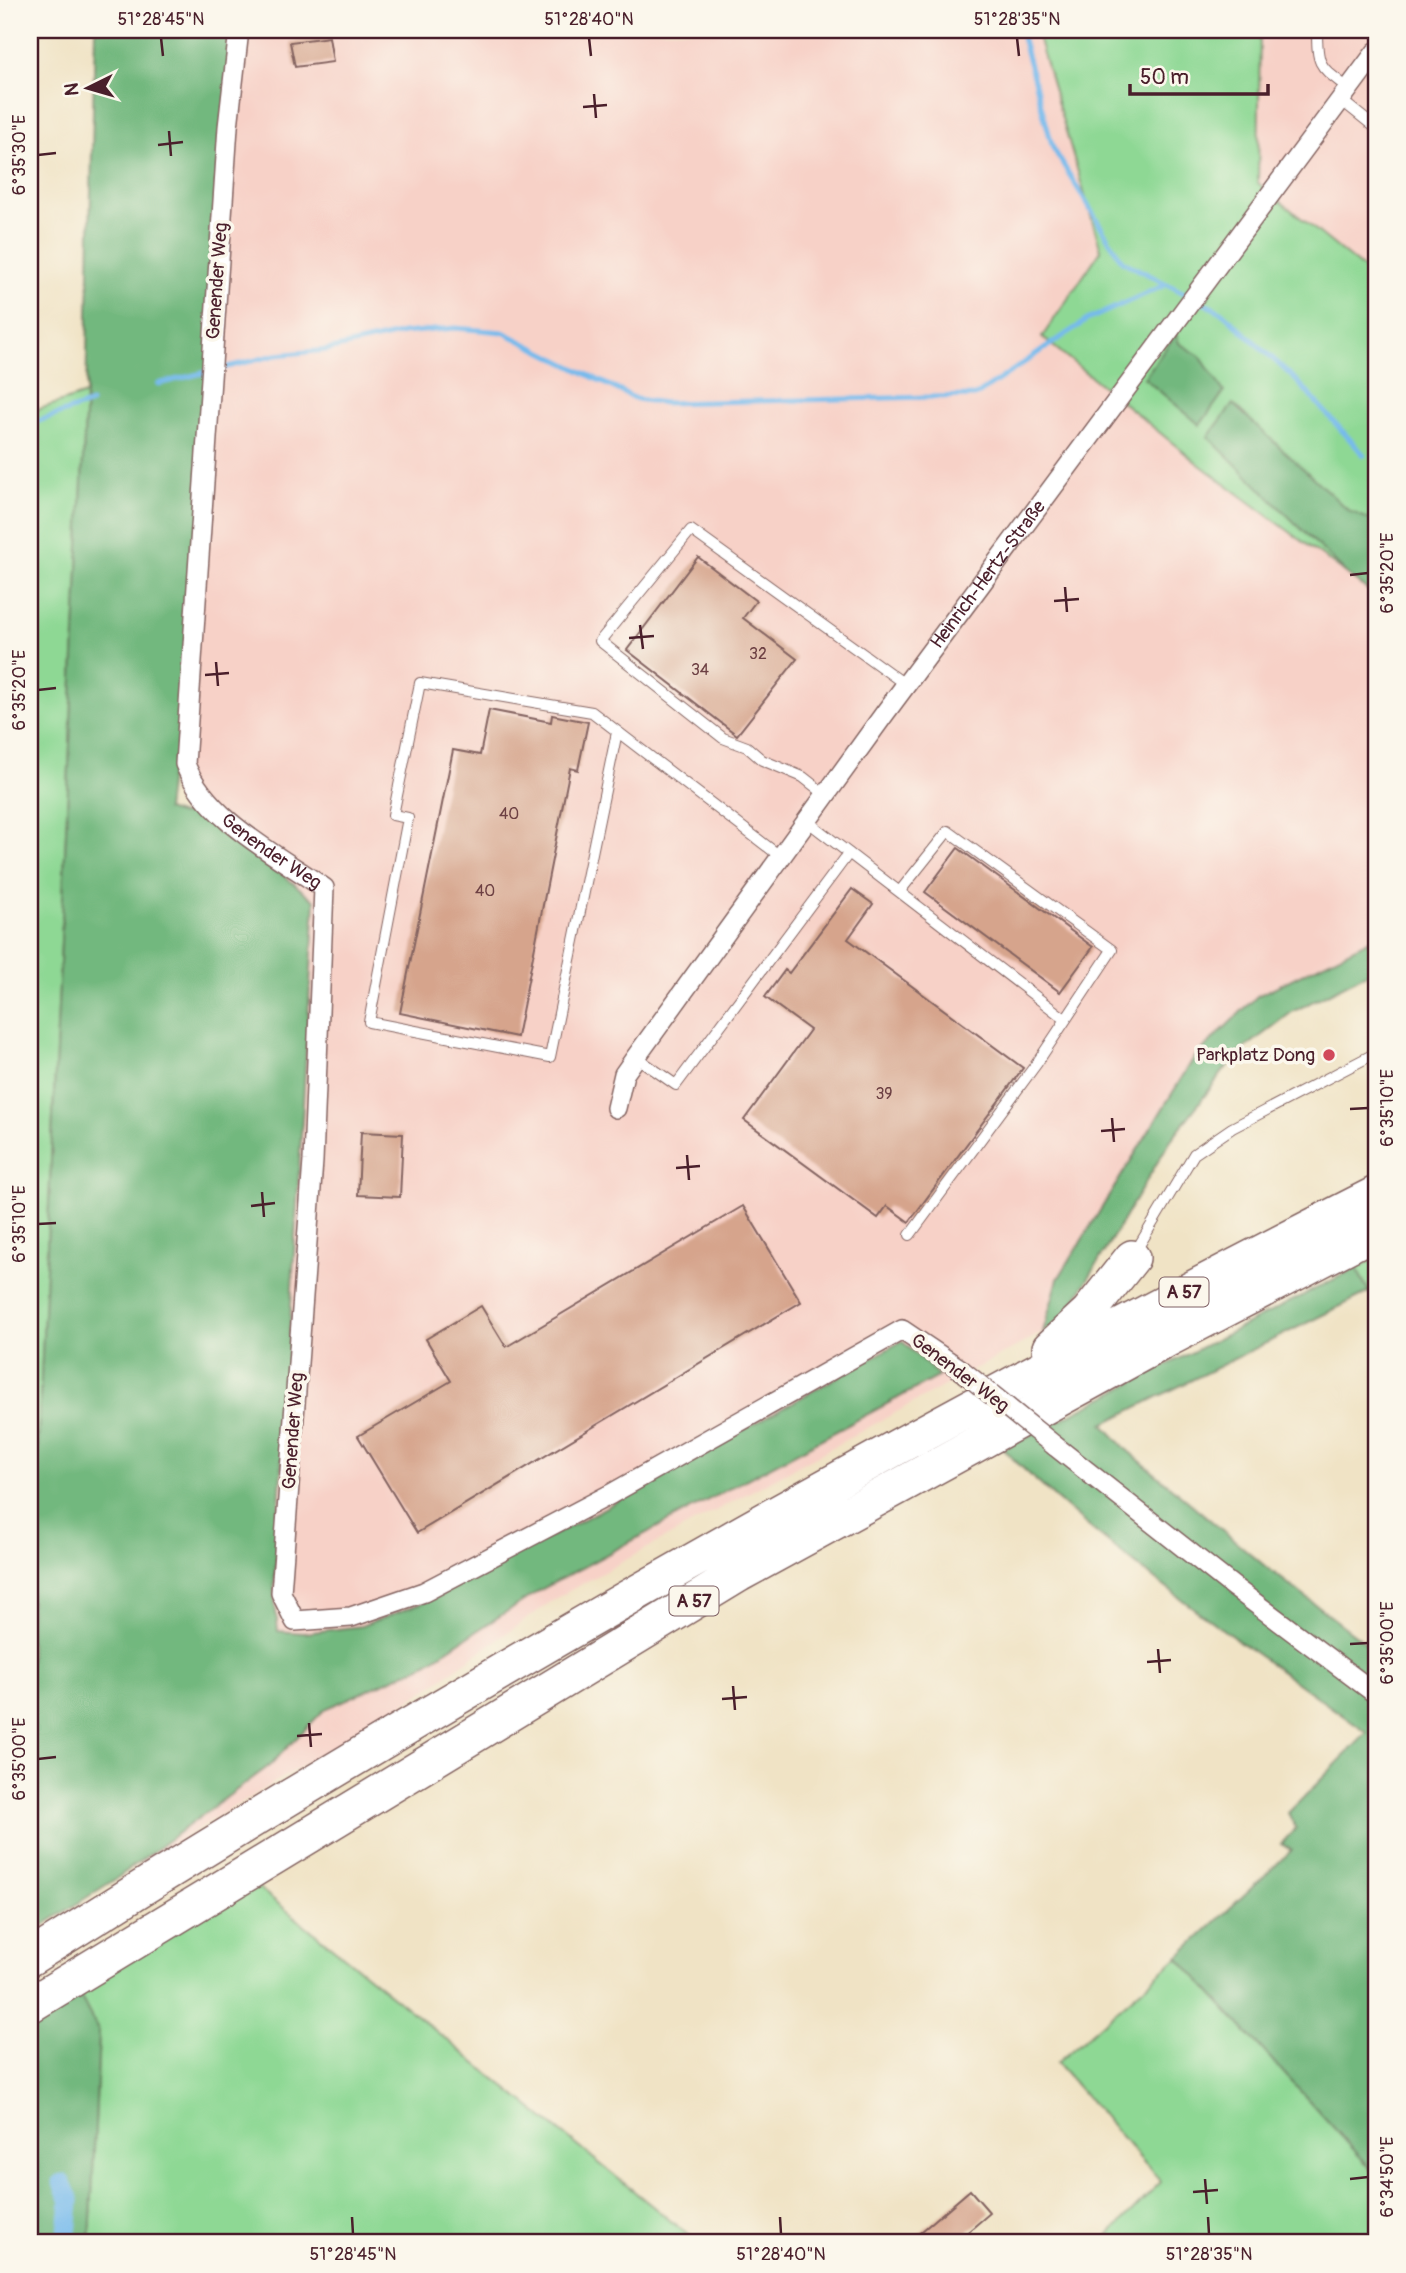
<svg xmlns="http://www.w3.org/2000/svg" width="1406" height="2273" viewBox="0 0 1406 2273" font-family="Pangolin,sans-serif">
  <rect width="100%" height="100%" fill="#fbf7ec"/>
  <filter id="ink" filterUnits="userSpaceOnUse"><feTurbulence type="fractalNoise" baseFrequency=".0143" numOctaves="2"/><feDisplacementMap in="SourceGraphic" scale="14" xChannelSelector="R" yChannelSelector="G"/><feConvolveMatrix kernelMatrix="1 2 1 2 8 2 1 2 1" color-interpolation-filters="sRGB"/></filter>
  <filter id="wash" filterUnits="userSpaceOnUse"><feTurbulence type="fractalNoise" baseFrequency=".00686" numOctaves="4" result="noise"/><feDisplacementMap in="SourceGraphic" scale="28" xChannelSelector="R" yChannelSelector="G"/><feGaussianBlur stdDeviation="1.57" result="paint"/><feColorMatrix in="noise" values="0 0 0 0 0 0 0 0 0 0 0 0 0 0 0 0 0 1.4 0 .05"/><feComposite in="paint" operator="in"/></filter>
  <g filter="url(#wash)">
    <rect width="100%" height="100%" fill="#f0e3c5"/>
    <path fill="#f7d1c7" d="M239 30H1036L1101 250 1350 577 1376 596V937L1257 996 1058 1279 1043 1332 558 1597 414 1698 120 1876 145 1564 185 764Z
      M1260 30H1376V279L1258 183Z"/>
    <path fill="#8ed894" stroke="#6c7c60" stroke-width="2" d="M1036 30H1260L1258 183 1376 279V596L1196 462 1042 337 1101 250Z
      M86 394 30 1620V412Z
      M1376 1258V1297L1369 1292 1356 1268Z
      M254 1884 698 2243H90L99 2033 77 1990Z
      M1178 1957 1376 2174V2243H1101L1161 2182 1057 2063Z"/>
    <path fill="#72b87e" stroke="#5e6c54" stroke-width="2" d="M95 30H239L185 764 170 776 166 810 182 815 200 807 315 901 274 1592 278 1631 304 1633 361 1626 432 1599 597 1512 902 1341 939 1376 542 1589 425 1664 325 1709 269 1766 120 1876 30 1934V1620L86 394Z
      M1176 334 1179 343 1200 356 1224 392 1200 425 1144 378Z
      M1233 404 1349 511 1376 522V596L1350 577 1208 437Z
      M1376 937V969L1292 1012 1236 1055 1170 1141 1063 1321 1043 1332 1058 1279 1194 1058 1257 996Z
      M1356 1268 1369 1292 1103 1424 1127 1450 1265 1566 1376 1651V2174L1178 1957 1292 1850 1281 1844 1296 1828 1288 1813 1367 1733C1243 1643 1112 1557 1003 1449Z
      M77 1990 99 2032 90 2243H30V2022Z"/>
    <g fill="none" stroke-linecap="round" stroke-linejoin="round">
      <path stroke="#76baec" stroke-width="5" d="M1020 30 1053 148 1122 261 1223 313 1297 381 1364 455
        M158 384 276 355 327 350 403 333 455 328 503 332 636 399 664 403 975 396 1087 320 1165 285
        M30 424 91 403"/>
      <path stroke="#76baec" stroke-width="19" d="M62 2183 70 2201 66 2243"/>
    </g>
    <g id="blocks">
      <path fill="#d6a48c" d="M329 37 333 62 295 67 290 42Z
        M698 557 756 601 743 618 797 659 737 735 627 650Z
        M489 710 551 722 552 715 588 722 578 770 570 768 517 1037 400 1013 453 750 480 755Z
        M958 848 1093 947 1060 992 925 892Z
        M852 889 873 904 848 939 1023 1068 909 1222 887 1206 878 1218 744 1120 810 1030 765 997 785 970 789 973Z
        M361 1132 403 1134 400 1197 358 1195Z
        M743 1206 801 1302 417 1533 358 1436 451 1381 426 1339 481 1306 506 1347Z
        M970 2190 990 2213 955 2243H908Z"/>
    </g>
  </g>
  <g filter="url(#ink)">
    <use href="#blocks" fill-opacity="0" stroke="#846461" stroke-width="2"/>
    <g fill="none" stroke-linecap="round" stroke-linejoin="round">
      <defs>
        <path id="service" d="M1317 30C1317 68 1320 66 1349 89
          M1341 100 1376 128
          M617 732 550 1057 369 1022 408 818 393 815 420 683 592 712 781 857
          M826 795 803 777 762 760 747 747 723 738 600 641 691 530 906 685
          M807 821 1065 1019
          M900 891 948 831 1112 950 1037 1063 910 1235
          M636 1057 676 1085 849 853
          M1134 1254 1194 1154 1232 1128 1376 1053"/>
        <g id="minor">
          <path id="s1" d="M239 30 228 127 185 764C207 820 276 854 324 888L313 1161 281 1593 295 1621 351 1617 424 1592 611 1494 902 1330 960 1369"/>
          <path id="s2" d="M616 1108 624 1074 636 1057 885 713 1376 52"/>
          <path d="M1055 1446 1235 1588 1376 1694"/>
        </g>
        <path id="motorway" d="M1050 1348 1089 1312 1132 1258
          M30 1958C466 1682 916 1428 1376 1194
          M30 2005 739 1574 1168 1339 1376 1231"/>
      </defs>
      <use href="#service" stroke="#846461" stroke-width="12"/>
      <use href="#minor" stroke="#846461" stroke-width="22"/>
      <use href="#motorway" stroke="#846461" stroke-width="38"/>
      <use href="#service" stroke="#fff" stroke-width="10"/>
      <use href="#minor" stroke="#fff" stroke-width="19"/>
      <use href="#motorway" stroke="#fff" stroke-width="35"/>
      <defs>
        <path id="minor-bridge" d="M960 1369 1055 1446"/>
      </defs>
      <use href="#minor-bridge" stroke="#846461" stroke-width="22" stroke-linecap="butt"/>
      <use href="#minor-bridge" stroke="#fff" stroke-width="19"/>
    </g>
  </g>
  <path fill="none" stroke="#4a1f2b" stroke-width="2.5" d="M161 38 163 56M589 38 591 56M1017 38 1019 56M594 94 596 118M583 107 607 105M169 131 171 156M158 145 183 142M38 155 56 153M1350 575 1368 573M1065 587 1067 612M1054 601 1079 599M640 625 643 649M629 638 654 636M216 662 218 686M205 675 229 673M38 690 56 688M1350 1109 1368 1108M1112 1118 1114 1142M1101 1131 1125 1129M687 1155 689 1180M676 1168 700 1166M262 1192 264 1217M251 1206 275 1203M38 1224 56 1223M1350 1644 1368 1643M1158 1649 1160 1673M1147 1662 1171 1660M733 1686 735 1710M722 1699 747 1697M309 1723 311 1747M297 1736 322 1734M38 1759 56 1757M1205 2179 1207 2204M1350 2179 1368 2177M1193 2192 1218 2190M352 2217 353 2234M780 2217 781 2234M1208 2217 1209 2234"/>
  <circle fill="#d1495b" stroke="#fbf7ec" stroke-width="2.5" cx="1329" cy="1055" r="7"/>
  <g text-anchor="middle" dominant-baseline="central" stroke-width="7" stroke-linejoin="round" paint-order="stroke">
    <g font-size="16" fill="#6d4043">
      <text x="758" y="654">32</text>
      <text x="700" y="670">34</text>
      <text x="509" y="814">40</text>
      <text x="485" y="891">40</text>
      <text x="884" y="1094">39</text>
    </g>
    <g fill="#fbf7ec" stroke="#7f6065" stroke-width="2">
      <rect x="1159.5" y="1277.5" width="49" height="29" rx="5"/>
      <rect x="669.5" y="1586.5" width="49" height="29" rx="5"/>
    </g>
    <g font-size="18" font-weight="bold" fill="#4a1f2b">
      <text x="1184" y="1292">A 57</text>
      <text x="694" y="1601">A 57</text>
    </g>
    <g font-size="19" fill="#4a1f2b" stroke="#fbf7ec">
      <text transform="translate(217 281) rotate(-86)">Genender Weg</text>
      <text stroke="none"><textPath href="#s2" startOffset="653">Heinrich-Hertz-Straße</textPath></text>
      <text stroke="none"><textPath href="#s1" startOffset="861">Genender Weg</textPath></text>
      <text transform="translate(960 1373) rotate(37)">Genender Weg</text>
      <text transform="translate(293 1431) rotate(-86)">Genender Weg</text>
    </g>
    <g font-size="19" fill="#4a1f2b" stroke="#fbf7ec" text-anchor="end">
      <text x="1315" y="1055">Parkplatz Dong</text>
    </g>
  </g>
  <rect width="1406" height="2273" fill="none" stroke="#fbf7ec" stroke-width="77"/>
  <g transform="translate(88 88) rotate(265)" stroke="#fbf7ec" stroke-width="5" paint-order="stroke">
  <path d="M0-5L12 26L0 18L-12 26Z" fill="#4a1f2b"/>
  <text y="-10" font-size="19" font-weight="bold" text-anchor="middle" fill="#4a1f2b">N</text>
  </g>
  <path d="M1130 84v10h138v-10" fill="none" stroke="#4a1f2b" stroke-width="3.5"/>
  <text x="1140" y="84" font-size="21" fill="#4a1f2b" stroke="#fbf7ec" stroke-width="5" paint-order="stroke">50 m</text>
  <rect x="38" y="38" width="1330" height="2196" fill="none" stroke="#4a1f2b" stroke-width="2.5"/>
  <g font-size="18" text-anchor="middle" fill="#4a1f2b">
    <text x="161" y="25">51°28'45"N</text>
    <text x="589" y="25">51°28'40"N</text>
    <text x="1017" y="25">51°28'35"N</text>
    <text transform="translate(19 155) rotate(-90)" y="6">6°35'30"E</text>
    <text transform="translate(1387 573) rotate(-90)" y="6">6°35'20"E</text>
    <text transform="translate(19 690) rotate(-90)" y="6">6°35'20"E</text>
    <text transform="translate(1387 1108) rotate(-90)" y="6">6°35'10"E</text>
    <text transform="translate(19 1224) rotate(-90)" y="6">6°35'10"E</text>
    <text transform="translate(1387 1643) rotate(-90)" y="6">6°35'00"E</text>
    <text transform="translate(19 1759) rotate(-90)" y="6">6°35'00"E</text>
    <text transform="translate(1387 2177) rotate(-90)" y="6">6°34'50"E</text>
    <text x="353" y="2260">51°28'45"N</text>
    <text x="781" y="2260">51°28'40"N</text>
    <text x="1209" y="2260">51°28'35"N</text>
  </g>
</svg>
